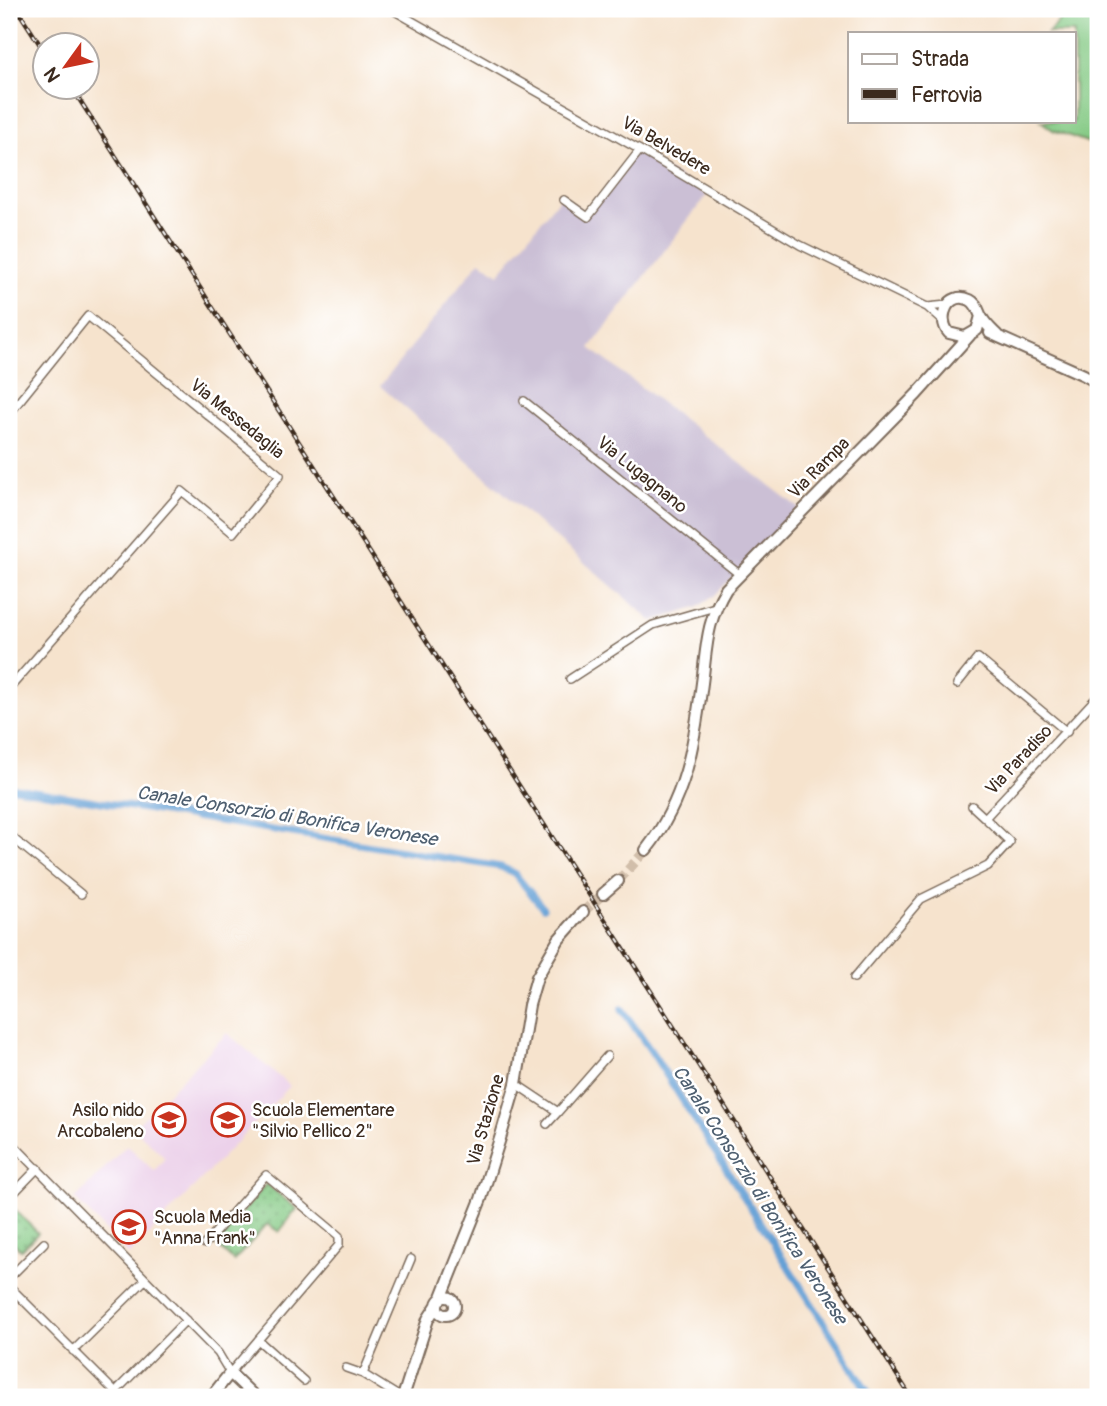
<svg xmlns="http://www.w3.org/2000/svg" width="1107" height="1406" viewBox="0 0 1107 1406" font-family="Pangolin,sans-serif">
  <defs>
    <pattern id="park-dots" width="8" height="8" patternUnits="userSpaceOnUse" patternTransform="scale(1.75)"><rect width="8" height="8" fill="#83c983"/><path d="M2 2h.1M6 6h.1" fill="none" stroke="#6ca36b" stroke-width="1.8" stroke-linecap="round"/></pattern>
  </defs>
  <rect width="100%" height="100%" fill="#fff"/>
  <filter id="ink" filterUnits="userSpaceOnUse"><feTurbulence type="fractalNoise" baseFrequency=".0143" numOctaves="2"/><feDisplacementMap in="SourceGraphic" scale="14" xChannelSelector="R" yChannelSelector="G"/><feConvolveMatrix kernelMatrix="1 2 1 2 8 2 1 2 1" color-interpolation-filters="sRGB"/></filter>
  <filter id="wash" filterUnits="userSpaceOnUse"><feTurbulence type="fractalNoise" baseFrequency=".00686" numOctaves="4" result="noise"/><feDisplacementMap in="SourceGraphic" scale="28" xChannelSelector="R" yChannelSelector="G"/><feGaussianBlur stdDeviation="1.57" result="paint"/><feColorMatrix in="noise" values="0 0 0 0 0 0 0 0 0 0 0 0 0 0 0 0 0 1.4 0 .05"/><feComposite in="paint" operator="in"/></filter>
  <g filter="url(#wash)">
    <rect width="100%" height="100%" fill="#f6e3cd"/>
    <path fill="#ecd1ea" d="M227 1033 290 1086 129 1255 75 1199 127 1145 154 1171 165 1158 134 1128Z"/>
    <path fill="#cbbfd5" d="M636 150 707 195 590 348 799 508 713 597 696 608 652 621 380 386 480 261 499 274 562 195 586 213Z"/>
    <path fill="url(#park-dots)" stroke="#5f7a50" stroke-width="2" d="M266 1184 297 1209 279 1232 267 1224 234 1261 216 1245Z
      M14 1209 38 1233 21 1250 9 1238V1214Z"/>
    <path fill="#83c983" stroke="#5f7a50" stroke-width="2" d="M1069 9H1098V146L1053 130 1041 121H1074V33H1048Z"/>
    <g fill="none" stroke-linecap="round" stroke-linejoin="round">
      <path stroke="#65a0d5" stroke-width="7" d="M9 787 501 867 514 873 543 908
        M622 1009 655 1057 871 1397"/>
    </g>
  </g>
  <g filter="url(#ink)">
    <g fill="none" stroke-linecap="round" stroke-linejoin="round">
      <path stroke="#d1beaa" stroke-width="10" stroke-dasharray="10 5" stroke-linecap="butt" d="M618 881 646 850
        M583 912 603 894"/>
      <defs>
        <path id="street" d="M391 9 640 150 800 245 927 307 943 321
          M564 200 588 217 640 150
          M927 307 947 305
          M524 401 739 574
          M9 414 88 316 280 475 233 533 182 491 9 689
          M570 679 653 625 715 607
          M957 684 978 658 1067 732
          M972 806 985 818
          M9 835 81 894
          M854 978 921 899 988 866 1010 842 985 818 1098 696
          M516 1084 558 1112 607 1056
          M547 1124 558 1112
          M9 1140 218 1353 230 1373 339 1245V1236L266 1175 205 1244
          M9 1198 38 1168
          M9 1278 44 1243
          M9 1286 120 1397
          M258 1340 304 1381
          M73 1351 145 1280
          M346 1368 363 1374
          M115 1392 186 1320
          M400 1397 363 1374 411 1259"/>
        <path id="secondary" d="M981 316 977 330 965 337 949 333C936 318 948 290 970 300 978 304 978 312 982 318 986 325 992 330 997 335
          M990 333 1084 375 1098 383
          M646 850C686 799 694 746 702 683 707 646 706 622 726 589L917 394 970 335
          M603 894 618 881
          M437 1306a9 9 0 1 1 18 0a9 9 0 1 1-18 0Z
          M441 1299 481 1199 502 1132 516 1084 529 1005 537 977 559 939 583 912
          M211 1397 230 1373 255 1397
          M403 1397 428 1319 437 1305"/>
      </defs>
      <use href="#street" stroke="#7c6b5b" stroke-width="10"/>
      <use href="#secondary" stroke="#7c6b5b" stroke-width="14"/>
      <use href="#street" stroke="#fff" stroke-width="7"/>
      <use href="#secondary" stroke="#fff" stroke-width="10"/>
      <defs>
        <path id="rail" d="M17 9 46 54
          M72 88 911 1397"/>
      </defs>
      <use href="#rail" stroke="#3b2a1e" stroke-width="4.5"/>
      <use href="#rail" stroke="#fff" stroke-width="2" stroke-dasharray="5" stroke-linecap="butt"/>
    </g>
  </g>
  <defs>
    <symbol id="school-ring" viewBox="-11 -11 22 22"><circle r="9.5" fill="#fff" stroke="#c8321e" stroke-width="1.5"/><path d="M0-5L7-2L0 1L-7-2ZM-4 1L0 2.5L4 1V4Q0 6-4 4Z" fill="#c8321e"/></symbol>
  </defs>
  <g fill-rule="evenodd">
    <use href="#school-ring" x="150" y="1101" width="38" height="38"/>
    <use href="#school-ring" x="209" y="1101" width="38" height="38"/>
    <use href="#school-ring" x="110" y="1208" width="38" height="38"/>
  </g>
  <g text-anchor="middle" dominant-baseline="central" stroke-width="5" stroke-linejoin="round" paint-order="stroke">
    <g font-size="18" fill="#3b2a1e" stroke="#fff">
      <text transform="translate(666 146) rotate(30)">Via Belvedere</text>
      <text transform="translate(237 419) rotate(39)">Via Messedaglia</text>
      <text transform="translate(819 468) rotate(-45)">Via Rampa</text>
      <text transform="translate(642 475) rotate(39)">Via Lugagnano</text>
      <text transform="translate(1019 760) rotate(-47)">Via Paradiso</text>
      <text transform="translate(486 1120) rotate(-74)">Via Stazione</text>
    </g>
    <g font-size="18" fill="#3b2a1e" stroke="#fff" text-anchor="start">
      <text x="144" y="1110" text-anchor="end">Asilo nido<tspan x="144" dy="21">Arcobaleno</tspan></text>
      <text x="252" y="1110">Scuola Elementare<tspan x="252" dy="21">"Silvio Pellico 2"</tspan></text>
      <text x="154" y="1217">Scuola Media<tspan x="154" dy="21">"Anna Frank"</tspan></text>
    </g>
    <g font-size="19" font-style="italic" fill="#4e5f70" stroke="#fff">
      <text transform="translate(287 816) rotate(9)">Canale Consorzio di Bonifica Veronese</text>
      <text transform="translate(760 1195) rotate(57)">Canale Consorzio di Bonifica Veronese</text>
    </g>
  </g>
  <rect width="1107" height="1406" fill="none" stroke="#fff" stroke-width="35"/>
  <rect x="848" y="32" width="228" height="91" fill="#ffffff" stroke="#b1aaa5" stroke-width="2"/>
  <rect x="862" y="54" width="35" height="10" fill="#ffffff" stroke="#b1aaa5" stroke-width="2"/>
  <text x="911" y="66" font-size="21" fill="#3b2a1e">Strada</text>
  <rect x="862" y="89" width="35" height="10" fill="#3b2a1e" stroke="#b1aaa5" stroke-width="2"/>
  <text x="911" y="102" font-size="21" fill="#3b2a1e">Ferrovia</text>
  <g transform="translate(66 66) rotate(237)"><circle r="33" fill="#ffffff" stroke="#b1aaa5" stroke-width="2"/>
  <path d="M0-5L12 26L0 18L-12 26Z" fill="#c8321e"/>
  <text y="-10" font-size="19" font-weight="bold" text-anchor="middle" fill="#3b2a1e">N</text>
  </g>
</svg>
